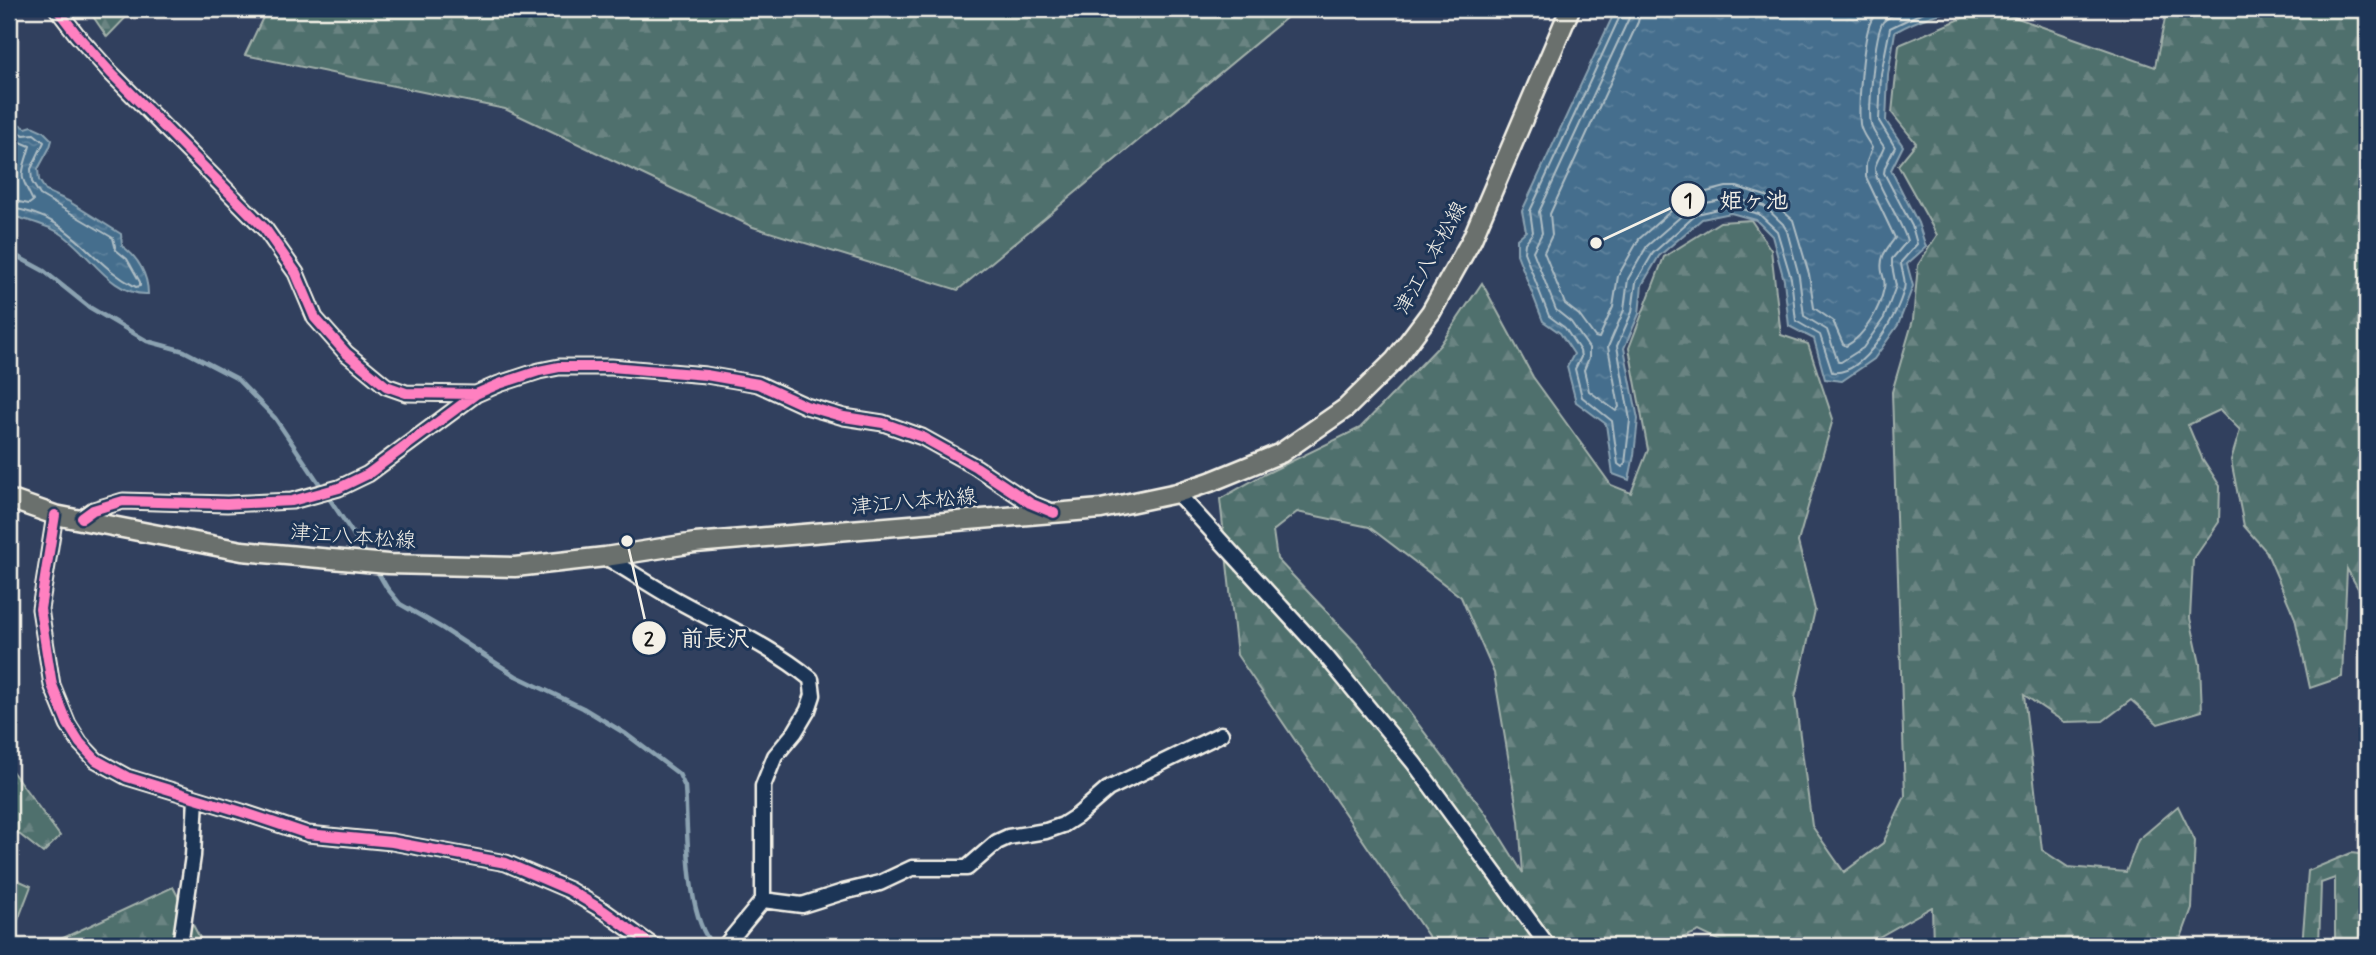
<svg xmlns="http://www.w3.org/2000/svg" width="2376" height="955" viewBox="0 0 2376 955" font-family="Mynerve,'Klee One',sans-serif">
  <defs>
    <pattern id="forest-firs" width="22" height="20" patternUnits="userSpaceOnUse" patternTransform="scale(1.75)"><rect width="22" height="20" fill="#506f6d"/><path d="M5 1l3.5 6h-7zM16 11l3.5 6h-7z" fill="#6a8482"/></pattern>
    <pattern id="water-ripples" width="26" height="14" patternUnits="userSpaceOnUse" patternTransform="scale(1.75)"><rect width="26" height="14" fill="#456e8d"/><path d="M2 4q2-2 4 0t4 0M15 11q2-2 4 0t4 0" fill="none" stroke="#60839d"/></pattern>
  </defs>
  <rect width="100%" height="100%" fill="#31405e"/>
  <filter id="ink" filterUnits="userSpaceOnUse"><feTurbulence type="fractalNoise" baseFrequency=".0143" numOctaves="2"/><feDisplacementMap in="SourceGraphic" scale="14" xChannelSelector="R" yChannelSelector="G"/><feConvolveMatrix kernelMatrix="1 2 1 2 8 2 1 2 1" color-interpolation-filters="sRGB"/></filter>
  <g filter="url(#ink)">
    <path fill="url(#forest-firs)" stroke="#a2b0aa" stroke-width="2" fill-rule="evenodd" d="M88 9H134L107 37Z
      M267 9H1297L958 290 753 227 505 109 245 55Z
      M1984 9H1992L2155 67 2167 9H2367V604L2347 569 2342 677 2310 688 2295 618 2266 551 2244 526 2231 460 2240 430 2220 410 2188 425 2202 458 2220 486 2219 522 2193 560 2190 618 2200 664 2202 711 2158 724 2131 700 2103 721 2064 722 2024 695 2042 850 2068 867 2126 872 2138 840 2178 806 2195 841 2192 908 2178 946H1933L1932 907 1863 946H1730L1699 931 1673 942V946H1435L1237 655 1220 499 1261 476 1360 428 1440 345 1482 283 1533 377 1611 485 1631 493 1648 450 1629 348 1664 257 1720 222 1751 220 1771 250 1781 335 1808 344 1833 419 1798 542 1815 610 1795 698 1812 826 1844 872 1883 843 1905 796 1892 392 1913 320 1918 265 1937 235 1898 165 1916 143 1892 113 1899 45ZM1297 512 1369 527 1461 597 1494 673 1519 821 1523 873 1486 814 1360 647 1277 559 1273 531Z
      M9 767 60 836 43 853 9 826Z
      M2351 853 2367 855V946H2335V878L2321 883 2319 946H2302L2308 871Z
      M9 876 31 886 15 928 9 926Z
      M173 887 201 940 303 946H46Z"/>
    <path fill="url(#water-ripples)" stroke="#8ba2b1" stroke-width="2" d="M1616 9H1966C1940 11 1917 20 1895 32L1888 75 1886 121 1903 146 1891 170 1918 223 1926 247 1907 264 1913 286 1898 325 1874 359 1842 381 1825 379 1814 339 1789 326 1784 280 1772 236 1756 220 1731 213 1702 219 1659 256 1642 285 1639 314 1624 348 1638 419 1634 455 1629 480 1613 474 1606 424 1576 402 1567 367 1574 354 1560 333 1543 321 1517 254V239L1526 231 1522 211Z
      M10 119 26 128 32 126 43 131 52 140 50 147 38 169 39 180 46 191 68 201 121 234 122 246C138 257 148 275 148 294 110 296 89 251 60 233 45 224 26 220 9 215Z"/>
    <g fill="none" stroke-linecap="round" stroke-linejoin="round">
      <path stroke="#aebdc4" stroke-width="2" d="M1621 9V14L1530 211 1533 232 1525 243 1524 252 1549 316 1565 328 1580 351 1581 357 1575 369 1582 397 1612 421 1618 464 1622 467 1625 464 1630 420 1617 346 1632 312 1636 282 1653 253 1697 214 1732 206 1759 214 1777 231 1791 278 1796 321 1820 335 1832 372C1863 377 1898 315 1904 289 1907 280 1901 271 1901 262L1917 244 1912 226 1884 173 1885 167 1895 147 1879 121 1881 74 1890 28 1930 9
        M1630 9 1629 18 1539 212 1542 233 1533 251 1556 310 1571 322 1589 348V358L1584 370 1589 391 1616 411 1619 407 1608 347 1624 310 1628 279 1647 246 1694 205 1734 198 1764 206 1783 224 1787 231 1799 276 1804 316 1827 330 1838 362H1841L1863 348 1884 318 1896 286 1892 266V259L1907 241C1903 223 1874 182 1875 168 1876 161 1882 154 1884 147 1880 140 1872 132 1871 124 1868 111 1875 32 1883 22 1888 16 1899 12 1906 9
        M1641 9 1638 22 1550 214 1552 235 1544 252 1565 304 1579 315 1595 337 1599 338 1613 307 1618 276 1639 239 1687 197 1726 187H1737L1766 196 1793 220 1809 274 1814 308 1833 321 1843 344 1846 346C1865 336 1880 308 1884 288 1886 282 1883 277 1882 272 1879 256 1887 249 1895 238L1866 177V164L1872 148C1868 140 1861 133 1860 124 1858 105 1863 37 1871 21 1874 15 1878 12 1883 9
        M9 127 24 135 34 134 44 142 31 169 32 182 40 195 113 238 116 250 127 259 140 282V286L136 287C87 262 73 215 9 208
        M9 137 30 146C21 178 18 171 33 201L29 204 9 200"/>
      <path stroke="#8ba2b1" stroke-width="4.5" d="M9 252 44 271 89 307 147 341 184 351 236 378 275 418 368 556
        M376 569 387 588 400 604 442 628 516 676 583 708 626 734 679 774 685 787C688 828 685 918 714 946"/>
      <defs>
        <path id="minor" d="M57 9 77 35 111 73 265 229 296 273 315 318 346 353 386 386 406 393 476 394
          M1177 493 1325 655 1414 763 1548 946
          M55 515 40 609 52 685 68 724 80 743 96 760 127 777 242 812 308 834 392 842 506 863 569 890 604 911 653 946
          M82 518 93 510 123 501 227 504 292 501 339 488 368 474 476 394 499 384 539 371 559 367H611L706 375 758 384 806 406 844 417 883 423 922 437 976 467 1030 503 1053 512
          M605 557C632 572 657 590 684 604 728 628 772 647 811 679L813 695 808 710 795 732 775 756 763 786V900L725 946
          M763 900 802 905 843 892 880 883 912 868H967L997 842 1008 837 1046 831 1063 825 1077 816 1108 789 1221 734
          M180 946 193 856 196 798"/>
        <path id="major" d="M9 499 55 515 242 551 388 564 515 567 605 557 695 543 1101 509 1177 493 1210 482 1281 453 1346 408 1395 360 1431 312 1472 239 1570 9"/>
      </defs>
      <use href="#minor" stroke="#f4f1e8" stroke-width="19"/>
      <use href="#major" stroke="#f4f1e8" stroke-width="23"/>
      <use href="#minor" stroke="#1d3557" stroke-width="14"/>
      <use href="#major" stroke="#6a706d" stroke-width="18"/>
      <defs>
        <path id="cycleway" d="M57 9 77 35 111 73 265 229 296 273 315 318 346 353 386 386 406 393 476 394
          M55 515 40 609 52 685 68 724 80 743 96 760 127 777 242 812 308 834 392 842 506 863 569 890 604 911 653 946
          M82 518 93 510 123 501 227 504 292 501 339 488 368 474 476 394 499 384 539 371 559 367H611L706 375 758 384 806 406 844 417 883 423 922 437 976 467 1030 503 1054 513"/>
      </defs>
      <use href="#cycleway" stroke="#1d3557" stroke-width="15"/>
      <use href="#cycleway" stroke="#ff80c0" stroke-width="10"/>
    </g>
  </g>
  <g text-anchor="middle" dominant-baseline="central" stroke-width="6" stroke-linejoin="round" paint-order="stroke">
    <g font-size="21" fill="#f4f1e8" stroke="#1d3557">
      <text transform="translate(1431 258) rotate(-61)">津江八本松線</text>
      <text transform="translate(914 502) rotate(-5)">津江八本松線</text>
      <text transform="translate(353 537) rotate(4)">津江八本松線</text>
    </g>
  </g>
  <path fill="none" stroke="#f4f1e8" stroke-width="2.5" d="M1596 243L1688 200M627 541L649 638"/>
  <g fill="#f4f1e8" stroke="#1d3557" stroke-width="2.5">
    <circle cx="1596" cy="243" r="7"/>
    <circle cx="627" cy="541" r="7"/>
    <circle cx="1688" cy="200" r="18"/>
    <circle cx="649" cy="638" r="18"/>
  </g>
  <g font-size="21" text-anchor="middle" font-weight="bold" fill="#111">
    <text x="1688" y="207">1</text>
    <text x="649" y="646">2</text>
  </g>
  <g font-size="23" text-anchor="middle" font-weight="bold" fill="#f4f1e8" stroke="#1d3557" stroke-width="6" stroke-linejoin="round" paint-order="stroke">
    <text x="1754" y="208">姫ヶ池</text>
    <text x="715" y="646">前長沢</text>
  </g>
  <rect width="2376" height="955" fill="none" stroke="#1d3557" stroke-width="35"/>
  <rect x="18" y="18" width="2341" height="920" fill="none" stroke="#f4f1e8" stroke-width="2.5" filter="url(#ink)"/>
</svg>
